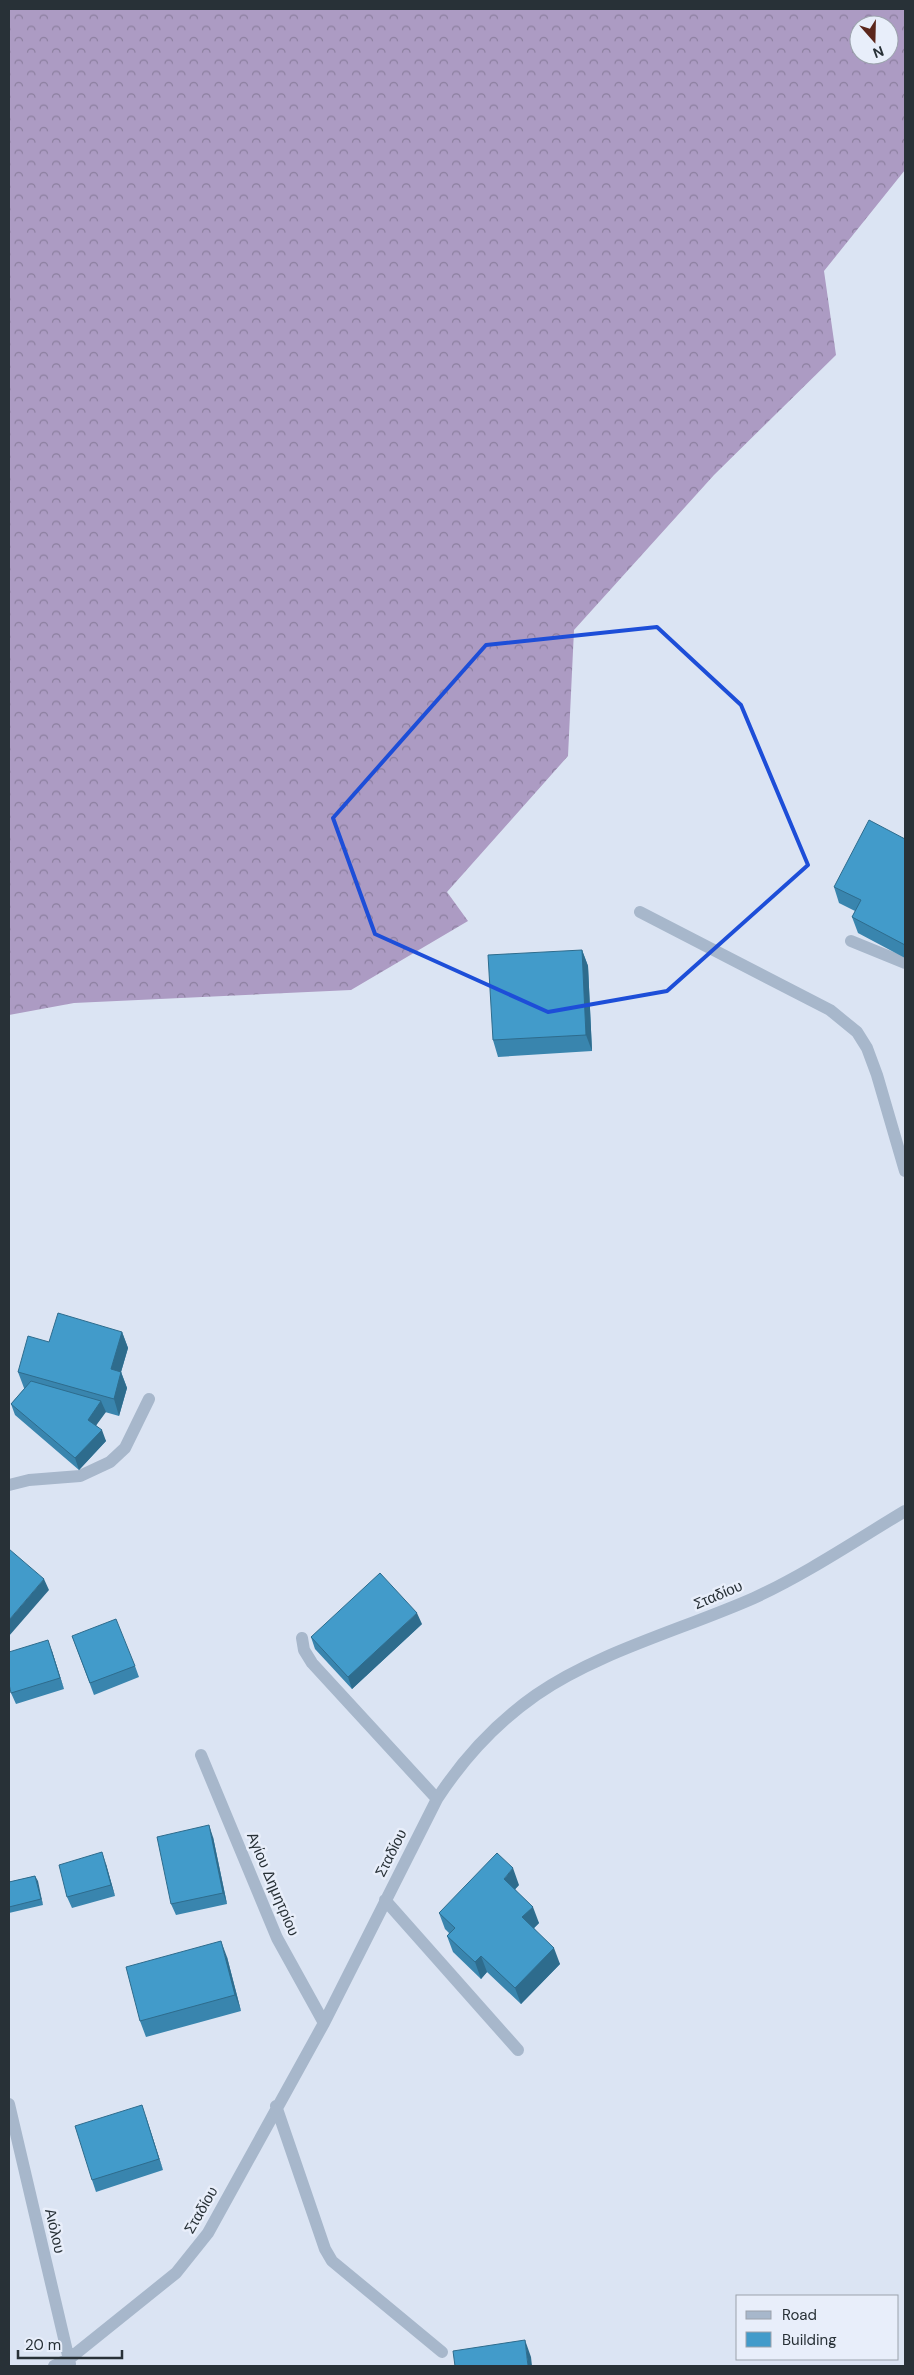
<svg xmlns="http://www.w3.org/2000/svg" width="914" height="2375" viewBox="0 0 914 2375" font-family="'DM Sans',sans-serif">
  <defs>
    <pattern id="forest-crowns" width="20" height="18" patternUnits="userSpaceOnUse" patternTransform="scale(1.25)"><rect width="20" height="18" fill="#ac9bc3"/><path d="M2 6a3 3 0 1 1 6 0M12 15a3 3 0 1 1 6 0" fill="none" stroke="#8c7f9f"/></pattern>
  </defs>
  <rect width="100%" height="100%" fill="#dbe4f3"/>
  <path fill="url(#forest-crowns)" fill-rule="evenodd" d="M9 9H905V170L824 271 836 355 714 475 574 630 568 756 447 892 468 921 351 990 74 1003 9 1015ZM859 25H889V55H859Z"/>
  <g fill="none" stroke-linecap="round" stroke-linejoin="round">
    <path stroke="#a7b7cb" stroke-width="12" d="M640 912 830 1010 857 1032 867 1048 877 1075 905 1171
      M851 941 905 963
      M9 1485 29 1480 80 1476 110 1462 125 1448 149 1399
      M302 1638 304 1650 312 1663 437 1799
      M201 1755 277 1938 324 2023
      M385 1900 518 2050
      M9 2104 70 2364
      M276 2106 325 2249 332 2261 442 2352
      M54 2366 69 2359 176 2273 208 2233 324 2023 437 1799C463 1759 496 1723 536 1695 598 1652 684 1629 754 1598 806 1574 855 1541 905 1511"/>
  </g>
  <path fill="#3985ae" d="M905 839V958L858 933 852 917 855 911 839 903 834 887Z
    M582 950 588 966 592 1051 498 1057 493 1040Z
    M122 1332 128 1348 121 1372 127 1388 119 1416 105 1412 96 1425 106 1441 79 1470 15 1415 11 1404 24 1389V1388L18 1372 49 1342Z
    M422 1624 352 1689 315 1649 311 1637Z
    M72 1636 135 1666 139 1677 94 1695Z
    M52 1651 64 1689 16 1704 11 1693Z
    M213 1837 227 1904 176 1915 171 1904Z
    M106 1864 115 1896 72 1908 67 1897Z
    M35 1876 43 1905 9 1913V1882Z
    M519 1885 515 1889 539 1923 534 1928 560 1964 521 2004 487 1972 481 1979 453 1952 447 1936 449 1933 445 1929 439 1913Z
    M227 1957 241 2011 146 2037 140 2021Z
    M146 2117 163 2170 96 2192 92 2180Z"/>
  <path fill="#2e6c8d" d="M582 950 588 966 592 1051 586 1035Z
    M122 1332 128 1348 121 1372 127 1388 119 1416 114 1399 111 1369Z
    M101 1401 106 1412 92 1431 88 1420Z
    M102 1430 106 1441 79 1470 75 1458Z
    M44 1579 49 1590 9 1636V1620Z
    M417 1613 422 1624 352 1689 348 1677Z
    M48 1640 52 1651 64 1689 60 1678Z
    M209 1825 213 1837 227 1904 223 1893Z
    M102 1852 106 1864 115 1896 111 1885Z
    M513 1868 519 1885 510 1895 504 1879Z
    M35 1876 38 1881 43 1905 41 1899Z
    M533 1907 539 1923 528 1934 522 1917Z
    M221 1941 227 1957 241 2011 235 1995Z
    M554 1948 560 1964 521 2004 515 1988Z
    M481 1956 487 1972 481 1979 475 1962Z
    M142 2105 146 2117 163 2170 159 2159Z
    M525 2340 531 2357 532 2366H528Z"/>
  <path fill="#429bca" stroke="#2e6c8d" d="M869 820 905 839V945L852 917 861 900 834 887Z
    M582 950 586 1035 493 1040 488 955Z
    M58 1313 122 1332 111 1369 121 1372 114 1399 18 1372 28 1336 49 1342Z
    M31 1381 101 1401 88 1420 102 1430 75 1458 11 1404Z
    M9 1549 44 1579 9 1620Z
    M380 1573 417 1613 348 1677 311 1637Z
    M116 1619 135 1666 90 1683 72 1636Z
    M48 1640 60 1678 11 1693 9 1684V1652Z
    M209 1825 223 1893 171 1904 157 1837Z
    M102 1852 111 1885 67 1897 59 1865Z
    M497 1853 513 1868 504 1879 533 1907 522 1917 554 1948 515 1988 481 1956 475 1962 447 1936 455 1928 439 1913Z
    M35 1876 41 1899 9 1907V1882Z
    M221 1941 235 1995 140 2021 126 1967Z
    M142 2105 159 2159 92 2180 75 2126Z
    M525 2340 528 2366H455L453 2351Z"/>
  <path fill="none" stroke="#1d4ed8" stroke-width="4" stroke-linejoin="round" d="M657 627 741 705 808 865 667 991 548 1012 375 934 333 818 486 645Z"/>
  <g text-anchor="middle" dominant-baseline="central" stroke-width="5" stroke-linejoin="round" paint-order="stroke">
    <g font-size="15" fill="#283137" stroke="#e8eefa">
      <text transform="translate(718 1595) rotate(-23)">Σταδίου</text>
      <text transform="translate(391 1853) rotate(-63)">Σταδίου</text>
      <text transform="translate(273 1884) rotate(67)">Αγίου Δημητρίου</text>
      <text transform="translate(201 2210) rotate(-60)">Σταδίου</text>
      <text transform="translate(55 2231) rotate(77)">Αιόλου</text>
    </g>
  </g>
  <rect width="914" height="2375" fill="none" stroke="#283137" stroke-width="20"/>
  <rect x="736" y="2295" width="162" height="65" fill="#e8eefa" stroke="#9ba2ac"/>
  <rect x="746" y="2311" width="25" height="8" fill="#a7b7cb" stroke="#9ba2ac"/>
  <text x="782" y="2320" font-size="15" fill="#283137">Road</text>
  <rect x="746" y="2332" width="25" height="15" fill="#429bca" stroke="#9ba2ac"/>
  <text x="782" y="2345" font-size="15" fill="#283137">Building</text>
  <g transform="translate(874 40) rotate(160)"><circle r="24" fill="#e8eefa" stroke="#9ba2ac"/>
  <path d="M0-4L9 19L0 12L-9 19Z" fill="#5b261b"/>
  <text y="-8" font-size="14" font-weight="bold" text-anchor="middle" fill="#283137">N</text>
  </g>
  <path d="M18 2350v8h104v-8" fill="none" stroke="#283137" stroke-width="2.5"/>
  <text x="25" y="2350" font-size="15" fill="#283137" stroke="#e8eefa" stroke-width="4" paint-order="stroke">20 m</text>
</svg>
